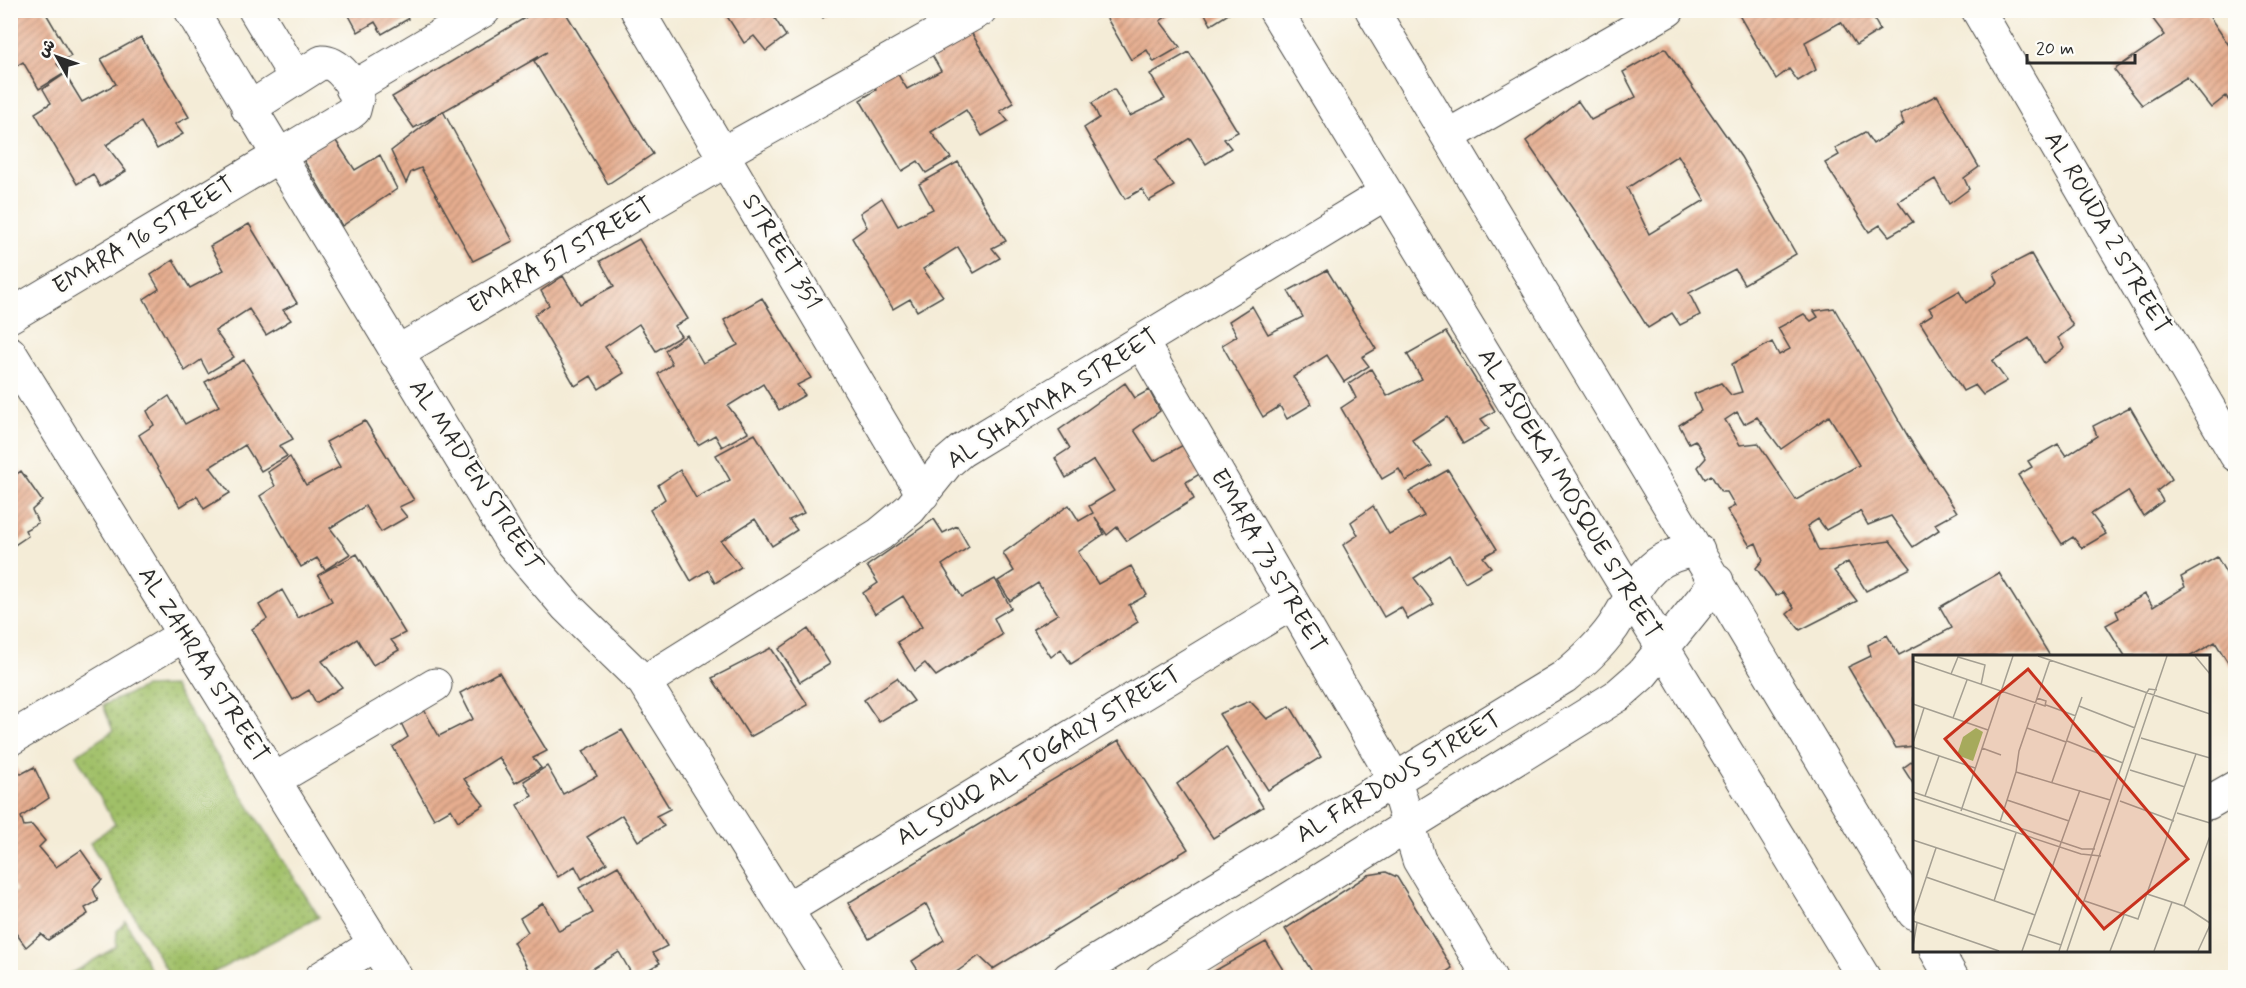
<svg xmlns="http://www.w3.org/2000/svg" width="2246" height="988" viewBox="0 0 2246 988" font-family="Mynerve,'Playpen Sans Arabic',sans-serif">
  <defs>
    <pattern id="park-dots" width="8" height="8" patternUnits="userSpaceOnUse" patternTransform="scale(1.5)"><rect width="8" height="8" fill="#a0c068"/><path d="M2 2h.1M6 6h.1" fill="none" stroke="#839c56" stroke-width="1.8" stroke-linecap="round"/></pattern>
    <pattern id="building-hatch" width="6" height="6" patternUnits="userSpaceOnUse" patternTransform="scale(1.5)"><rect width="6" height="6" fill="#e6ad8f"/><path d="M-1 1l2-2M0 6l6-6M5 7l2-2" fill="none" stroke="#bb8d75"/></pattern>
  </defs>
  <rect width="100%" height="100%" fill="#fdfcf7"/>
  <filter id="ink" filterUnits="userSpaceOnUse"><feTurbulence type="fractalNoise" baseFrequency=".0167" numOctaves="2"/><feDisplacementMap in="SourceGraphic" scale="12" xChannelSelector="R" yChannelSelector="G"/><feConvolveMatrix kernelMatrix="1 2 1 2 8 2 1 2 1" color-interpolation-filters="sRGB"/></filter>
  <filter id="wash" filterUnits="userSpaceOnUse"><feTurbulence type="fractalNoise" baseFrequency=".008" numOctaves="4" result="noise"/><feDisplacementMap in="SourceGraphic" scale="24" xChannelSelector="R" yChannelSelector="G"/><feGaussianBlur stdDeviation="1.35" result="paint"/><feColorMatrix in="noise" values="0 0 0 0 0 0 0 0 0 0 0 0 0 0 0 0 0 1.4 0 .05"/><feComposite in="paint" operator="in"/></filter>
  <g filter="url(#wash)">
    <rect width="100%" height="100%" fill="#f4ecd7"/>
    <path fill="url(#park-dots)" stroke="#66764a" stroke-width="1.5" d="M173 686 319 917 205 977H171L90 843 115 824 76 755 113 731 103 705 145 687Z
      M126 921 154 977H65L116 947 117 931Z"/>
    <g id="blocks">
      <path fill="url(#building-hatch)" fill-rule="evenodd" d="M10 10H44L71 56 57 64 65 73 39 89 23 62 10 70Z
        M346 10H401L408 19 382 34 375 22 358 32Z
        M538 10H564L653 154 608 184 534 61 547 52 414 128 392 97Z
        M723 10H779L772 14 786 36 766 51 754 36 744 43Z
        M817 10H833L823 18Z
        M1102 10H1176L1160 21 1180 47 1154 62 1147 50 1131 60Z
        M1203 10H1235L1211 25Z
        M1736 10H1884L1874 19 1880 30 1856 45 1841 22 1805 42 1816 70 1798 81 1789 69 1776 79Z
        M2146 10H2205L2235 54V111L2226 96 2211 108 2187 77 2142 105 2114 70 2165 35Z
        M966 24 1014 103 1000 111 1008 121 982 136 966 110 931 132 951 158 926 173 918 161 902 171 860 100 876 90 868 76 892 65 907 89 941 71 927 46Z
        M141 37 189 117 175 124 183 134 157 149 141 122 106 145 126 171 100 187 93 174 77 184 35 113 51 103 43 89 65 74 82 102 116 84 101 59Z
        M1665 48 1741 157 1796 254 1744 284 1735 269 1689 293 1700 315 1680 325 1672 313 1648 328 1579 218 1526 141 1578 101 1591 120 1636 97 1623 72ZM1678 155 1705 200 1649 234 1627 188Z
        M1189 52 1238 132 1224 139 1231 148 1206 164 1190 138 1155 160 1174 186 1149 201 1142 189 1125 199 1084 128 1099 118 1092 103 1114 89 1130 116 1165 99 1150 74Z
        M1937 95 1979 167 1964 178 1969 189 1949 204 1935 179 1898 201 1913 222 1889 236 1880 225 1869 232 1825 163 1839 155 1835 148 1865 132 1873 144 1904 124 1900 114Z
        M443 111 513 241 473 261 421 168 411 172 406 183 391 151Z
        M334 138 355 170 380 155 397 189 342 226 300 154Z
        M958 162 1006 241 992 248 1000 258 974 273 958 247 923 269 943 296 917 311 910 299 893 309 852 238 867 227 860 213 882 198 898 226 933 209 919 184Z
        M249 224 297 303 283 310 291 320 266 335 249 309 215 331 234 357 208 373 201 360 185 371 144 299 159 289 151 275 173 260 190 288 224 270 210 246Z
        M639 239 688 319 674 326 681 336 656 351 639 324 605 347 624 373 599 389 591 376 575 386 534 315 549 305 541 291 563 276 580 304 614 286 600 261Z
        M2031 254 2073 326 2058 338 2064 348 2044 363 2029 338 1992 361 2007 381 1983 395 1975 385 1963 391 1920 322 1933 314 1929 308 1959 291 1966 303 1998 283 1994 273Z
        M1327 270 1376 349 1362 357 1369 366 1344 382 1327 355 1293 377 1312 404 1287 419 1280 406 1263 417 1222 345 1237 336 1229 321 1252 306 1268 334 1303 317 1288 291Z
        M762 298 811 378 797 385 805 395 779 410 763 384 728 406 748 432 722 447 715 435 698 445 658 374 672 364 665 350 687 335 703 363 738 345 724 320Z
        M1834 308 1909 438 1957 512 1935 524 1939 530 1913 547 1891 516 1868 525 1860 511 1826 530 1818 519 1807 526 1819 551 1890 541 1911 568 1866 591 1848 562 1834 571 1857 601 1800 630 1787 614 1794 608 1783 592 1776 596 1756 568 1763 560 1756 543 1750 546 1727 510 1735 506 1727 492H1721L1711 475 1705 479 1698 467 1706 458 1695 440 1689 443 1679 425 1701 411 1694 394 1721 383 1731 395 1742 392 1732 364 1772 342 1779 355 1790 349 1778 328 1804 314 1811 321 1818 317 1814 311ZM1737 412 1744 424 1757 417 1781 449 1829 416 1859 465 1796 500 1758 443 1740 445 1725 420Z
        M1446 332 1495 411 1481 419 1489 429 1463 444 1447 417 1412 440 1432 466 1406 481 1399 469 1382 479 1341 408 1356 398 1349 384 1371 369 1387 396 1422 379 1407 354Z
        M244 360 293 439 279 446 287 456 261 471 245 445 210 467 230 493 204 509 197 496 180 507 139 435 154 425 147 411 169 396 185 424 219 406 205 382Z
        M1125 383 1135 398 1149 390 1160 411 1134 430 1154 461 1187 443 1203 472 1186 482 1194 499 1127 541 1117 527 1107 535 1095 517 1104 534 1078 552 1098 584 1131 566 1147 595 1129 605 1138 622 1071 664 1061 649 1051 657 1033 629 1058 614 1038 583 1010 601 998 581 1014 571 1003 553 1069 505 1079 521 1093 513 1089 506 1114 491 1094 460 1066 478 1055 458 1070 448 1059 430Z
        M2130 407 2172 479 2157 491 2163 501 2143 516 2128 491 2091 514 2106 534 2082 548 2073 537 2062 544 2018 475 2032 467 2028 461 2058 444 2066 456 2097 436 2093 426Z
        M365 421 414 500 399 507 407 517 381 532 365 506 330 528 350 554 325 570 317 558 301 567 260 496 275 486 268 472 290 457 306 485 340 467 326 442Z
        M755 434 804 513 789 520 797 530 772 546 755 519 721 541 741 567 715 583 708 570 691 581 650 510 665 499 658 485 680 470 696 498 730 480 716 455Z
        M1448 470 1497 549 1483 557 1491 567 1465 582 1449 555 1414 578 1434 604 1408 619 1401 607 1384 617 1343 545 1358 535 1351 522 1373 506 1389 534 1424 516 1409 492Z
        M21 471 42 501 32 510 38 523 25 530 28 536 10 548V479Z
        M934 519 943 533 957 526 969 547 942 565 962 597 995 579 1011 608 994 618 1002 635 936 676 925 663 915 671 897 642 922 627 903 596 875 614 863 593 878 583 867 566Z
        M357 554 405 633 391 640 399 650 373 665 357 639 322 661 342 687 316 703 309 690 293 700 252 629 267 619 259 605 282 590 298 618 332 601 318 575Z
        M2217 557 2235 589V662L2230 666 2215 642 2191 656H2125L2106 625 2119 618 2116 611 2145 594 2153 607 2185 587 2181 577Z
        M1999 573 2050 656H1914V746L1896 748 1848 667 1871 656 1868 645 1887 635 1899 655 1952 628 1940 607Z
        M808 629 830 664 800 682 779 649Z
        M771 648 808 705 750 737 712 678Z
        M499 672 547 751 533 758 541 768 515 783 499 757 464 779 484 805 458 821 451 809 434 819 393 747 408 737 401 723 423 708 439 736 473 719 460 693Z
        M897 678 914 701 879 722 864 700Z
        M1250 701 1267 719 1290 706 1321 757 1268 790 1219 714Z
        M622 730 670 809 656 816 664 826 638 841 622 815 587 837 607 863 582 879 575 866 558 877 517 805 532 796 524 781 547 766 563 794 597 776 583 751Z
        M1119 740 1188 849 993 969 979 956 948 978H923L912 961 944 940 926 904 869 939 848 903Z
        M1226 747 1263 807 1213 838 1177 784Z
        M1914 760V785L1903 768Z
        M13 765 21 774 34 767 49 798 21 817 24 826 32 825 45 841 39 847 56 867 81 850 102 880 93 889 98 901 85 908 88 914 48 940 41 934 26 947 15 932 10 934V894L17 891 10 881V766Z
        M618 866 667 946 653 953 660 963 634 978 619 952 584 974 586 978H533L513 942 528 932 520 918 543 903 559 931 593 913 579 888Z
        M1386 872 1397 877 1452 968 1437 978H1316L1285 929 1368 875Z
        M1266 942 1288 978H1202Z"/>
    </g>
  </g>
  <g filter="url(#ink)">
    <use href="#blocks" fill-opacity="0" stroke="#494845" stroke-width="1.5"/>
    <g fill="none" stroke-linecap="round" stroke-linejoin="round">
      <defs>
        <path id="minor" d="M191 10 512 543 567 607 644 682 829 978
          M255 10 296 78
          M637 10 923 494
          M1275 10 1864 978
          M1372 10 1914 913
          M1978 10 2236 455
          M352 88 484 10
          M1448 136 1668 10
          M722 154 980 10
          M10 316 349 114 354 110 357 98C353 84 339 62 322 62L248 109
          M1142 343 1395 780 1419 860 1490 978
          M10 353 396 978
          M396 353 726 160
          M644 682 880 534 910 509 947 463 961 451 1386 193
          M10 739 184 635
          M274 780 435 685
          M2208 803 2236 787
          M787 909 1292 603
          M1936 950 1952 978
          M321 978 375 944
          M1069 978 1564 677C1582 662 1599 647 1613 627 1639 588 1643 556 1698 550
          M1162 978 1617 696 1642 674 1717 581"/>
      </defs>
      <use href="#minor" stroke="#494845" stroke-width="35"/>
      <use href="#minor" stroke="#fff" stroke-width="33"/>
    </g>
  </g>
  <g text-anchor="middle" dominant-baseline="central" stroke-width="5" stroke-linejoin="round" paint-order="stroke">
    <g font-size="24" fill="#2b2b2b" stroke="#fdfcf7">
      <text transform="translate(2107 233) rotate(60)">AL ROUDA 2 STREET</text>
      <text transform="translate(144 236) rotate(-31)">EMARA 16 STREET</text>
      <text transform="translate(781 252) rotate(59)">STREET 351</text>
      <text transform="translate(561 256) rotate(-30)">EMARA 57 STREET</text>
      <text transform="translate(1053 399) rotate(-32)">AL SHAIMAA STREET</text>
      <text transform="translate(475 476) rotate(57)">AL MAD'EN STREET</text>
      <text transform="translate(1569 494) rotate(59)">AL ASDEKA' MOSQUE STREET</text>
      <text transform="translate(1268 561) rotate(60)">EMARA 73 STREET</text>
      <text transform="translate(203 665) rotate(58)">AL ZAHRAA STREET</text>
      <text transform="translate(1039 756) rotate(-31)">AL SOUQ AL TOGARY STREET</text>
      <text transform="translate(1399 777) rotate(-31)">AL FARDOUS STREET</text>
    </g>
  </g>
  <g transform="translate(1913 655)">
    <rect width="297" height="297" fill="#f4ecd7"/>
    <path d="M63 73 70 77 60 106 44 100 50 82Z" fill="#a0c068"/>
    <path fill="none" stroke="#a49f92" stroke-width="1.5" d="M125 1 297 59M282 1 297 19M0 6 132 51 133 46 124 43M38 19 45 2 72 10 68 30M0 49 75 75M133 50 163 61M166 51 222 73M40 63 54 25M114 73 153 87M228 83 297 103M154 86 210 108M0 88 11 53M0 92 62 113M69 93 88 100M217 115 272 132M103 117 197 145M139 127 169 42M0 137 169 194H182M12 141 26 101M0 143 168 199 188 201M94 145 156 166M207 146 261 166M48 156 100 1M264 158 297 168M87 167 103 117 106 96 137 5M0 185 91 215M13 222 122 260M234 239 271 251 297 268M81 246 103 178M172 246 225 264 283 99M271 251 297 181M0 262 23 193M0 266 86 296M115 279 148 290M0 291 4 268M109 296 167 135M146 296 233 39 236 34 244 35M154 296 254 1M197 296 211 260M241 296 259 247M285 296 297 270"/>
    <path fill="#c8321e" fill-opacity="0.15" stroke="#c8321e" stroke-width="3" d="M115 14 275 204 191 274 32 84Z"/>
    <rect width="297" height="297" fill="none" stroke="#2b2b2b" stroke-width="3"/>
  </g>
  <rect width="2246" height="988" fill="none" stroke="#fdfcf7" stroke-width="36"/>
  <g transform="translate(57 57) rotate(310)" stroke="#fdfcf7" stroke-width="4.5" paint-order="stroke">
  <path d="M0-4.5L10 22L0 15L-10 22Z" fill="#2b2b2b"/>
  <text y="-9" font-size="16" font-weight="bold" text-anchor="middle" fill="#2b2b2b">ش</text>
  </g>
  <path d="M2027 54v9h108v-9" fill="none" stroke="#2b2b2b" stroke-width="3"/>
  <text x="2036" y="54" font-size="18" fill="#2b2b2b" stroke="#fdfcf7" stroke-width="4.5" paint-order="stroke">20 m</text>
</svg>
